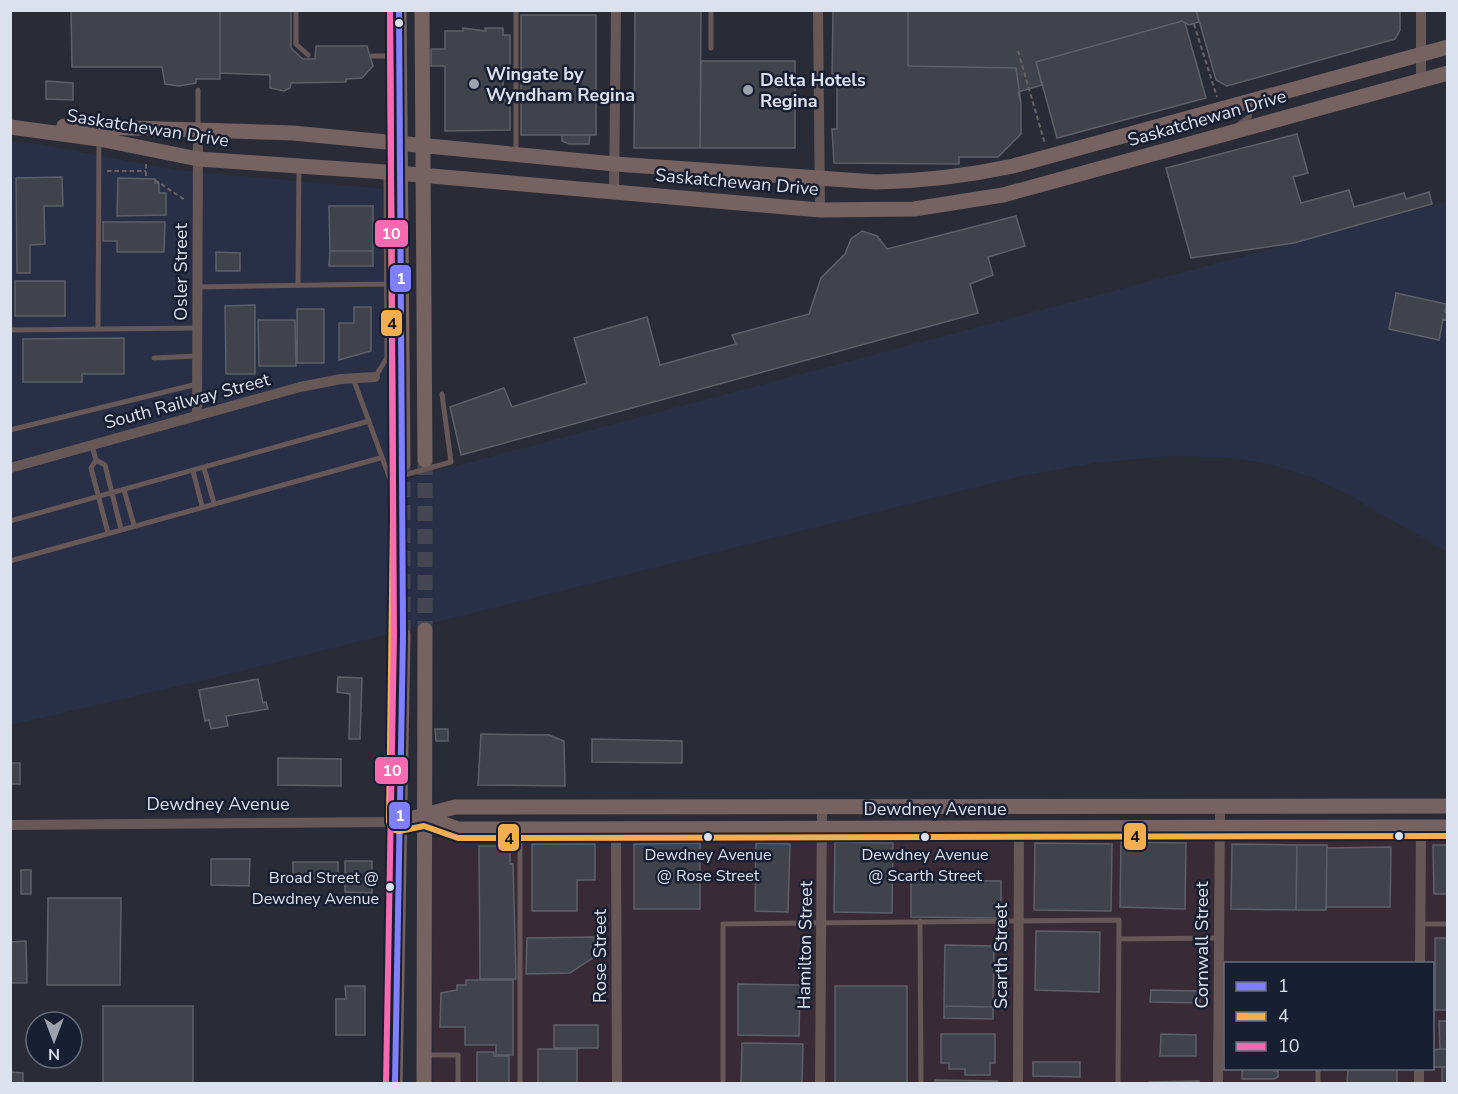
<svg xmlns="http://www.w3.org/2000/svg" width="1458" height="1094" viewBox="0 0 1458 1094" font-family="'Nunito Sans',sans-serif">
  <rect width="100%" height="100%" fill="#292c36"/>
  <path fill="#392b35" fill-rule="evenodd" d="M516 832 1447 835V1083H434L431 838H516ZM1226 964H1432V1068H1226Z"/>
  <path fill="#282f46" d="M10 142H26L176 170 385 189 388 484 1447 202V552L1345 493 1305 475 1268 464 1234 458 1171 456 1095 463 1017 477 217 677 11 725Z"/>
  <path fill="#40434b" stroke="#5d6069" stroke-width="1.5" d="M71 10H220V79H196V83L179 86 165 84 162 67H72Z
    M220 10H291V48L303 59H315L316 46H367L373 66 362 78 346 79V82L291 83 290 88 284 91 270 88V75L220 73Z
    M833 10H1196L1199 22 1189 25 1182 21 1036 62 1042 85 1018 92 1021 103V134L998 157H959V164L834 163 832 129H837V80L832 79Z
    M833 10H908V66L1016 68 1021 103V134L998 157H959V164L834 163 832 129H837V80L832 79Z
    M1400 10V30L1395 39 1227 86 1216 80 1196 10Z
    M635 11H701L700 148H634Z
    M521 15H596V135H521Z
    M1182 21 1185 23 1206 98 1057 138 1036 62Z
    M463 28 486 31 485 28H503V35H510V67H503V100H510V130L445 131V66H431V49H445V31H463Z
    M701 61H795V148H700Z
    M46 81 73 83V100L46 99Z
    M1297 134 1308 173 1293 177 1301 203 1349 190 1354 207 1404 193 1406 199 1429 192 1432 204 1294 243 1191 258 1166 168Z
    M562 135H590L589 144H569L562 141Z
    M62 177 63 206H44L45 244 30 245V273H17L16 178Z
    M118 178 155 179V183H159V193H166V215L117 216Z
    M329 206H373V251H330Z
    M1016 216 1025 246 988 257 993 275 970 284 978 313 461 455 450 407 504 388 512 407 587 383 574 338 647 317 660 365 736 344 732 335 809 314 821 278 845 254 851 239 862 231 877 236 887 249Z
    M103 222H165L164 252H117V241H103Z
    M330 251H373V266H329Z
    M216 252 240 253V271H216Z
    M15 281H65V316H15Z
    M1396 293 1446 304 1445 312 1447 313 1446 320 1443 319 1439 340 1389 329Z
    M255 305V374H226L225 306Z
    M354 307H371V351L339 360V323H354Z
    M297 309H324V363H297Z
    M258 320H295L296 366H259Z
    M124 338V374H82V382H23V339Z
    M338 677 362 678 360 739H349L350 694 337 692Z
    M258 679 263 703 266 702 268 709 226 716 228 726 211 729 209 720 205 721 199 690Z
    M435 729H448V741H436Z
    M481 734 549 735 564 741 565 786 478 785Z
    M592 739 682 741V763L592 762Z
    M278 758 341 759V786L278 785Z
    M10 763H20V784H10Z
    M835 842 893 843 892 913 834 912Z
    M1121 842 1186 843 1185 909 1120 907Z
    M700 843V909H634V844Z
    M756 843 790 844 788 912 755 911Z
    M1035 843 1112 844 1111 911 1034 910Z
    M532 844H595V880H577V911H532Z
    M1232 844 1297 845 1296 910 1231 909Z
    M1297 845H1327L1326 910H1296Z
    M1433 845H1448V894H1434Z
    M479 846H510V864H513L516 979H480Z
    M1391 847 1390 907H1326L1327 848Z
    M211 859H250L249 886 211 885Z
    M345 861H372V893L345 892Z
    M293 862H338V879H293Z
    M21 870H31V894H21Z
    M911 880 1001 881V918L911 917Z
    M48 898H121L120 985H47Z
    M1036 931 1100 932 1099 992 1035 990Z
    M594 937V957L570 973 526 974 527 938Z
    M1435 938H1448V1010H1435Z
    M26 941 27 983H10V942Z
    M945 945 994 946 993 1007 944 1006Z
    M466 980H513V1055H496V1045H465V1027H440L441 993 457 990V985H466Z
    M738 984 800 985 799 1036 738 1035Z
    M345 986H365V1035H336V999H346Z
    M835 986H907V1084H835Z
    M1151 990 1200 991V1003L1150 1002Z
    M103 1006H193V1084H103Z
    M944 1006 993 1007V1019L944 1018Z
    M1439 1021H1448V1049H1440Z
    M554 1025H598V1048H554Z
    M941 1034H995V1063H990V1075H965V1069H949V1063H941Z
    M1161 1034 1196 1035V1056H1160Z
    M742 1043 803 1044 802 1084H741Z
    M538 1049H577V1084H538Z
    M1440 1049H1448V1067H1434L1433 1050Z
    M477 1052H494V1056H509V1084H477Z
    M1033 1062H1080V1077L1033 1076Z
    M1442 1067H1448V1084H1442Z
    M1274 1068V1071H1278V1077L1274 1079H1242V1068Z
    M1348 1068H1397V1084H1347Z
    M10 1072 23 1073V1084H10Z
    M935 1080 997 1081V1084H935Z
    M1199 1081V1084H1149V1082Z"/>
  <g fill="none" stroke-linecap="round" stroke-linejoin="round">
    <path stroke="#444752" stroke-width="15" stroke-dasharray="15 8" stroke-linecap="butt" d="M425 460V630
      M403 635V464"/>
    <path stroke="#6a6264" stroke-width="2" stroke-dasharray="4.5 3" stroke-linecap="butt" d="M1194 24 1217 97
      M1018 51 1045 144
      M146 164V179
      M107 171H146
      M155 180 185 200"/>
    <path stroke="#675858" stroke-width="5" d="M296 10V44L308 55
      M516 10V152
      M711 10V48
      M372 56H397
      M198 90V127
      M1238 125 1249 117 1253 102
      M298 285 299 168
      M197 287 387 284
      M98 329 99 141
      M10 330 197 328
      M154 358 197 356
      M375 377 387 358 386 174
      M353 378 390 479 451 462 442 394
      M10 430 197 384
      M92 446 96 460 105 465 121 529
      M96 460 91 468 108 533
      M204 468 214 503
      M193 471 202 506
      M124 490 134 525
      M10 521 369 421
      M10 561 380 458
      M520 830V1084
      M920 921 921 1084
      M1421 924H1448
      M1119 939 1219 938
      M425 1055H458V1084
      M723 1084V924L1119 920 1118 1084
      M1318 1084V1068"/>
    <path stroke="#675858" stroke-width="10" d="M818 10 820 210
      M1421 10V79
      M614 192 616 10
      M197 416 198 129
      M10 468 300 387 341 379 375 377
      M10 825 398 822
      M616 829 617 1084
      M1420 964 1421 827
      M820 1084 822 807
      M1018 1084 1019 828
      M1218 1084 1220 807
      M1419 1084V1068"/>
    <path stroke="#756261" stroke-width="15" d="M399 10 403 464
      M422 10 425 460
      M64 126 293 133 615 164 876 182C923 181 967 176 1013 166L1448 47
      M10 127 99 139 198 159 386 172 820 210 914 209 1003 195 1448 73
      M425 817 458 829 1448 827
      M398 822 455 807 1448 806
      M395 1084 403 635
      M424 1084 425 630"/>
    <defs>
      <path id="bus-1" d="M395 1084 403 635 399 10"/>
      <path id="bus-2" d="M390 10 393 518 389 822 392 829 399 831 424 826 458 838 1448 836"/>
      <path id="bus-3" d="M386 1084 394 635 390 10"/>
    </defs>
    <use href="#bus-1" stroke="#191f32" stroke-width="10"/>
    <use href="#bus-2" stroke="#191f32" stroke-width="10"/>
    <use href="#bus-3" stroke="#191f32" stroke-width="10"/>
    <use href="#bus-1" stroke="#8080ff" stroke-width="6"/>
    <use href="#bus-2" stroke="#f2ae4f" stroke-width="6"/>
    <use href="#bus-3" stroke="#f769b0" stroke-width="6"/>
  </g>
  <g fill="#dce1ee" stroke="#191f32" stroke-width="2">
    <circle cx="399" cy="23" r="5"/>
    <circle cx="1399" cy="836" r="5"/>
    <circle cx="708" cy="837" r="5"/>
    <circle cx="925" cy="837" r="5"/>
    <circle cx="390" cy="887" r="5"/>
  </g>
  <g fill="#9da2ae" stroke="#191f32" stroke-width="2">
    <circle cx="474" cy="84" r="6"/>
    <circle cx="748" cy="90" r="6"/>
  </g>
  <g text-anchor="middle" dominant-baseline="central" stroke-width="5" stroke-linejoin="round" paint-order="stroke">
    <g font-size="16" fill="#dce1ee" stroke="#191f32">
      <text x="708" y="855">Dewdney Avenue<tspan x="708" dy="21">@ Rose Street</tspan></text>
      <text x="925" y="855">Dewdney Avenue<tspan x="925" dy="21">@ Scarth Street</tspan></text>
      <text x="379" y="878" text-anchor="end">Broad Street @<tspan x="379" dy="21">Dewdney Avenue</tspan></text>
    </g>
    <g font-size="18" font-weight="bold" fill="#dce1ee" stroke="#191f32" text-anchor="start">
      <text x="486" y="74">Wingate by<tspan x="486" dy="21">Wyndham Regina</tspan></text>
      <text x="760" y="80">Delta Hotels<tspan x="760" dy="21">Regina</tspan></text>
    </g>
    <g font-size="18" fill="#dce1ee" stroke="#191f32">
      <text transform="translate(1207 118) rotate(-16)">Saskatchewan Drive</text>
      <text transform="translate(148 128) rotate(9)">Saskatchewan Drive</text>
      <text transform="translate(737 182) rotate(5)">Saskatchewan Drive</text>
      <text transform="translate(181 272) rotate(-90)">Osler Street</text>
      <text transform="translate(187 401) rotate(-15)">South Railway Street</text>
      <text x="218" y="804">Dewdney Avenue</text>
      <text x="935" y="809">Dewdney Avenue</text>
      <text transform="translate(805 945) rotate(-89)">Hamilton Street</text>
      <text transform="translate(1202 945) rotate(-90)">Cornwall Street</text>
      <text transform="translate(600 956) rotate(-90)">Rose Street</text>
      <text transform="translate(1001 956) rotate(-90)">Scarth Street</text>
    </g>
  </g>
  <g stroke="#191f32" stroke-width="2">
    <rect x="374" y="219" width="35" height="29" rx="6" fill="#f769b0"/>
    <rect x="389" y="264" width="23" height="29" rx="6" fill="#8080ff"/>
    <rect x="380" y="309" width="23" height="28" rx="6" fill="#f2ae4f"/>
    <rect x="374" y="756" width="35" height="29" rx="6" fill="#f769b0"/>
    <rect x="388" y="801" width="23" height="29" rx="6" fill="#8080ff"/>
    <rect x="1123" y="822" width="24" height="29" rx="6" fill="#f2ae4f"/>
    <rect x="497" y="823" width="23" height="29" rx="6" fill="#f2ae4f"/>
  </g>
  <g font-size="16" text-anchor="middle" font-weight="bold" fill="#fff">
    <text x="391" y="239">10</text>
    <text x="401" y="284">1</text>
    <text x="392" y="776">10</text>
    <text x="400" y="821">1</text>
  </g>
  <g font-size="16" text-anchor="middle" font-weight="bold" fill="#111">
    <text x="392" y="329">4</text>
    <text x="1135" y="842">4</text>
    <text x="509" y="844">4</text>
  </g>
  <rect width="1458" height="1094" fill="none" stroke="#dce1ee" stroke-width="24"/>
  <rect x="1224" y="962" width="210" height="108" fill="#191f32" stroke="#676d7d" stroke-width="1.5"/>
  <rect x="1236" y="982" width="30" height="9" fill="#8080ff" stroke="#676d7d" stroke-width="1.5"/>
  <text x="1278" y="992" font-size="18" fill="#dce1ee">1</text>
  <rect x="1236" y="1012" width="30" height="9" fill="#f2ae4f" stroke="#676d7d" stroke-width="1.5"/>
  <text x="1278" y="1022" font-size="18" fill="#dce1ee">4</text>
  <rect x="1236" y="1042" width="30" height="9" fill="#f769b0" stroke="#676d7d" stroke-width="1.5"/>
  <text x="1278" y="1052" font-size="18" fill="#dce1ee">10</text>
  <g transform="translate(54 1040) rotate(180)"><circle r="28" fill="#191f32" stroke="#676d7d" stroke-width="1.5"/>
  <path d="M0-4.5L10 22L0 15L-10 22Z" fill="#9da2ae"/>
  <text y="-9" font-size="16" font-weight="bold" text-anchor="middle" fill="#dce1ee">N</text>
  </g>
</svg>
